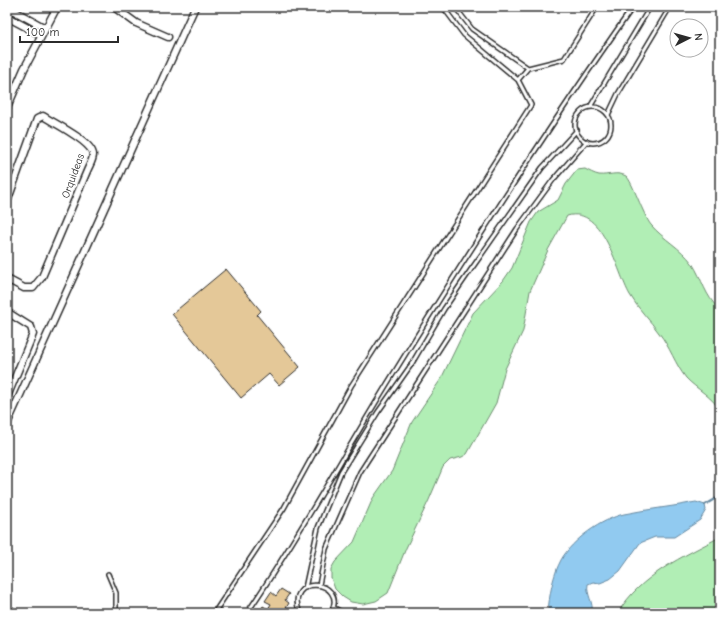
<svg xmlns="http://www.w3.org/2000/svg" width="727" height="620" viewBox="0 0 727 620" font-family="'Comic Neue',sans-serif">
  <rect width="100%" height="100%" fill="#fff"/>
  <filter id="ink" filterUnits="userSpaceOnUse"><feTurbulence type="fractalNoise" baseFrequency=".025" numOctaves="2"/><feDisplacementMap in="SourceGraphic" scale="8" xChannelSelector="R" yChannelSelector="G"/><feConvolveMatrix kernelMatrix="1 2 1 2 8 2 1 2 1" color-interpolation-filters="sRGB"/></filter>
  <g filter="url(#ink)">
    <path fill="#b1eeb5" stroke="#6e8c70" d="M585 169C589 171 594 174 599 175 608 176 617 171 626 176 632 180 643 215 651 225 663 239 681 248 692 263 703 280 704 295 720 310V412C715 398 696 389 686 378 675 364 670 347 659 333 650 320 638 309 630 295 617 273 604 205 567 216L548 250 530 291 523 331 505 369 496 403 467 454 462 457 450 460 443 467 429 500 406 548 388 593 376 601 363 604 351 602 343 597 335 589 331 578V569L335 562 354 542 373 498 392 471 412 422 441 379 473 313 503 281 512 268 531 222 538 212 558 200 566 184 577 170Z
      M720 537V613H618C639 576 684 556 720 537Z"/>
    <path fill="#91caf0" stroke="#688aa1" d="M696 502 705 505 706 510 700 520 674 537H655L640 543 620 571 610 579 600 583 593 582 588 584C586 595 594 602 592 613H548C549 596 553 575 561 560 572 540 602 519 624 514 648 509 672 507 696 502Z"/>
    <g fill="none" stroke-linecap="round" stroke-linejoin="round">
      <path stroke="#688aa1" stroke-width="2" d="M705 505 720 496"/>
    </g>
    <path fill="#e4c898" stroke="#2b2b2b" d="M226 269 261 311 257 315 300 367 279 385 269 374 241 398 172 314Z
      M281 589 289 594 285 600 289 603 283 613H259L263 606 268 609 271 604 265 601 271 592 276 596Z"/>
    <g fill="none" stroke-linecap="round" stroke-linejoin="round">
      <defs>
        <path id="lane" d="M443 7 464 35 518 80
          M455 7 472 29 528 68
          M590 107 650 7
          M575 125a18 18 0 1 1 36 0a18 18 0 1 1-36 0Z
          M608 115 618 94 670 7
          M108 574 116 593V613
          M319 585 326 549 360 472 517 229 553 180 587 141
          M305 588 318 528 341 472 378 412 411 365 444 309 470 271 542 168 577 130
          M333 607 343 613
          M7 609H11L19 613
          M214 613 284 508 351 386 531 105 518 80 528 68 564 59 597 7
          M247 613C299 537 343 455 392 376 469 251 548 127 633 7
          M300 613C283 574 349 578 331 613"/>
        <path id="street" d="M7 7 45 28
          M114 7 136 23 168 37
          M7 17 41 35
          M7 108 24 69 57 7
          M7 202 37 119 43 116C54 123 93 142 93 155 93 160 89 166 87 171L42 277 33 288H24L7 279
          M7 312 31 327 33 334 7 397
          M7 424 195 7"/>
      </defs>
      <use href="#lane" stroke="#2b2b2b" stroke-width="6"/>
      <use href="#street" stroke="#2b2b2b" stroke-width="9"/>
      <use href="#lane" stroke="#fff" stroke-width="3"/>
      <use href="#street" stroke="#fff" stroke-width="6"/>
    </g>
  </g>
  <g text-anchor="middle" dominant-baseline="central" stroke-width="3" stroke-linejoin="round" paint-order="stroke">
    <g font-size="11" fill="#2b2b2b" stroke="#fff">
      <text transform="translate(73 176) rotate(-70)">Orquideas</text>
    </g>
  </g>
  <rect width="727" height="620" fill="none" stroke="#fff" stroke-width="24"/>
  <rect x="12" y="12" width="703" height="596" fill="none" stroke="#2b2b2b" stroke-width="1.5" filter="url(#ink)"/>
  <g transform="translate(689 38) rotate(84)"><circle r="19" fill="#ffffff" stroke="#aaaaaa"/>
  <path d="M0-3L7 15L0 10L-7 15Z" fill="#2b2b2b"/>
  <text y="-6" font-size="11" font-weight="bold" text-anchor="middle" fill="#2b2b2b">N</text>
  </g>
  <path d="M20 36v6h98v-6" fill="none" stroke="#2b2b2b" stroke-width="2"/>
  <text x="26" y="36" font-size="12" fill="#2b2b2b" stroke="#ffffff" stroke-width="3" paint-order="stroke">100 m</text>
</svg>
